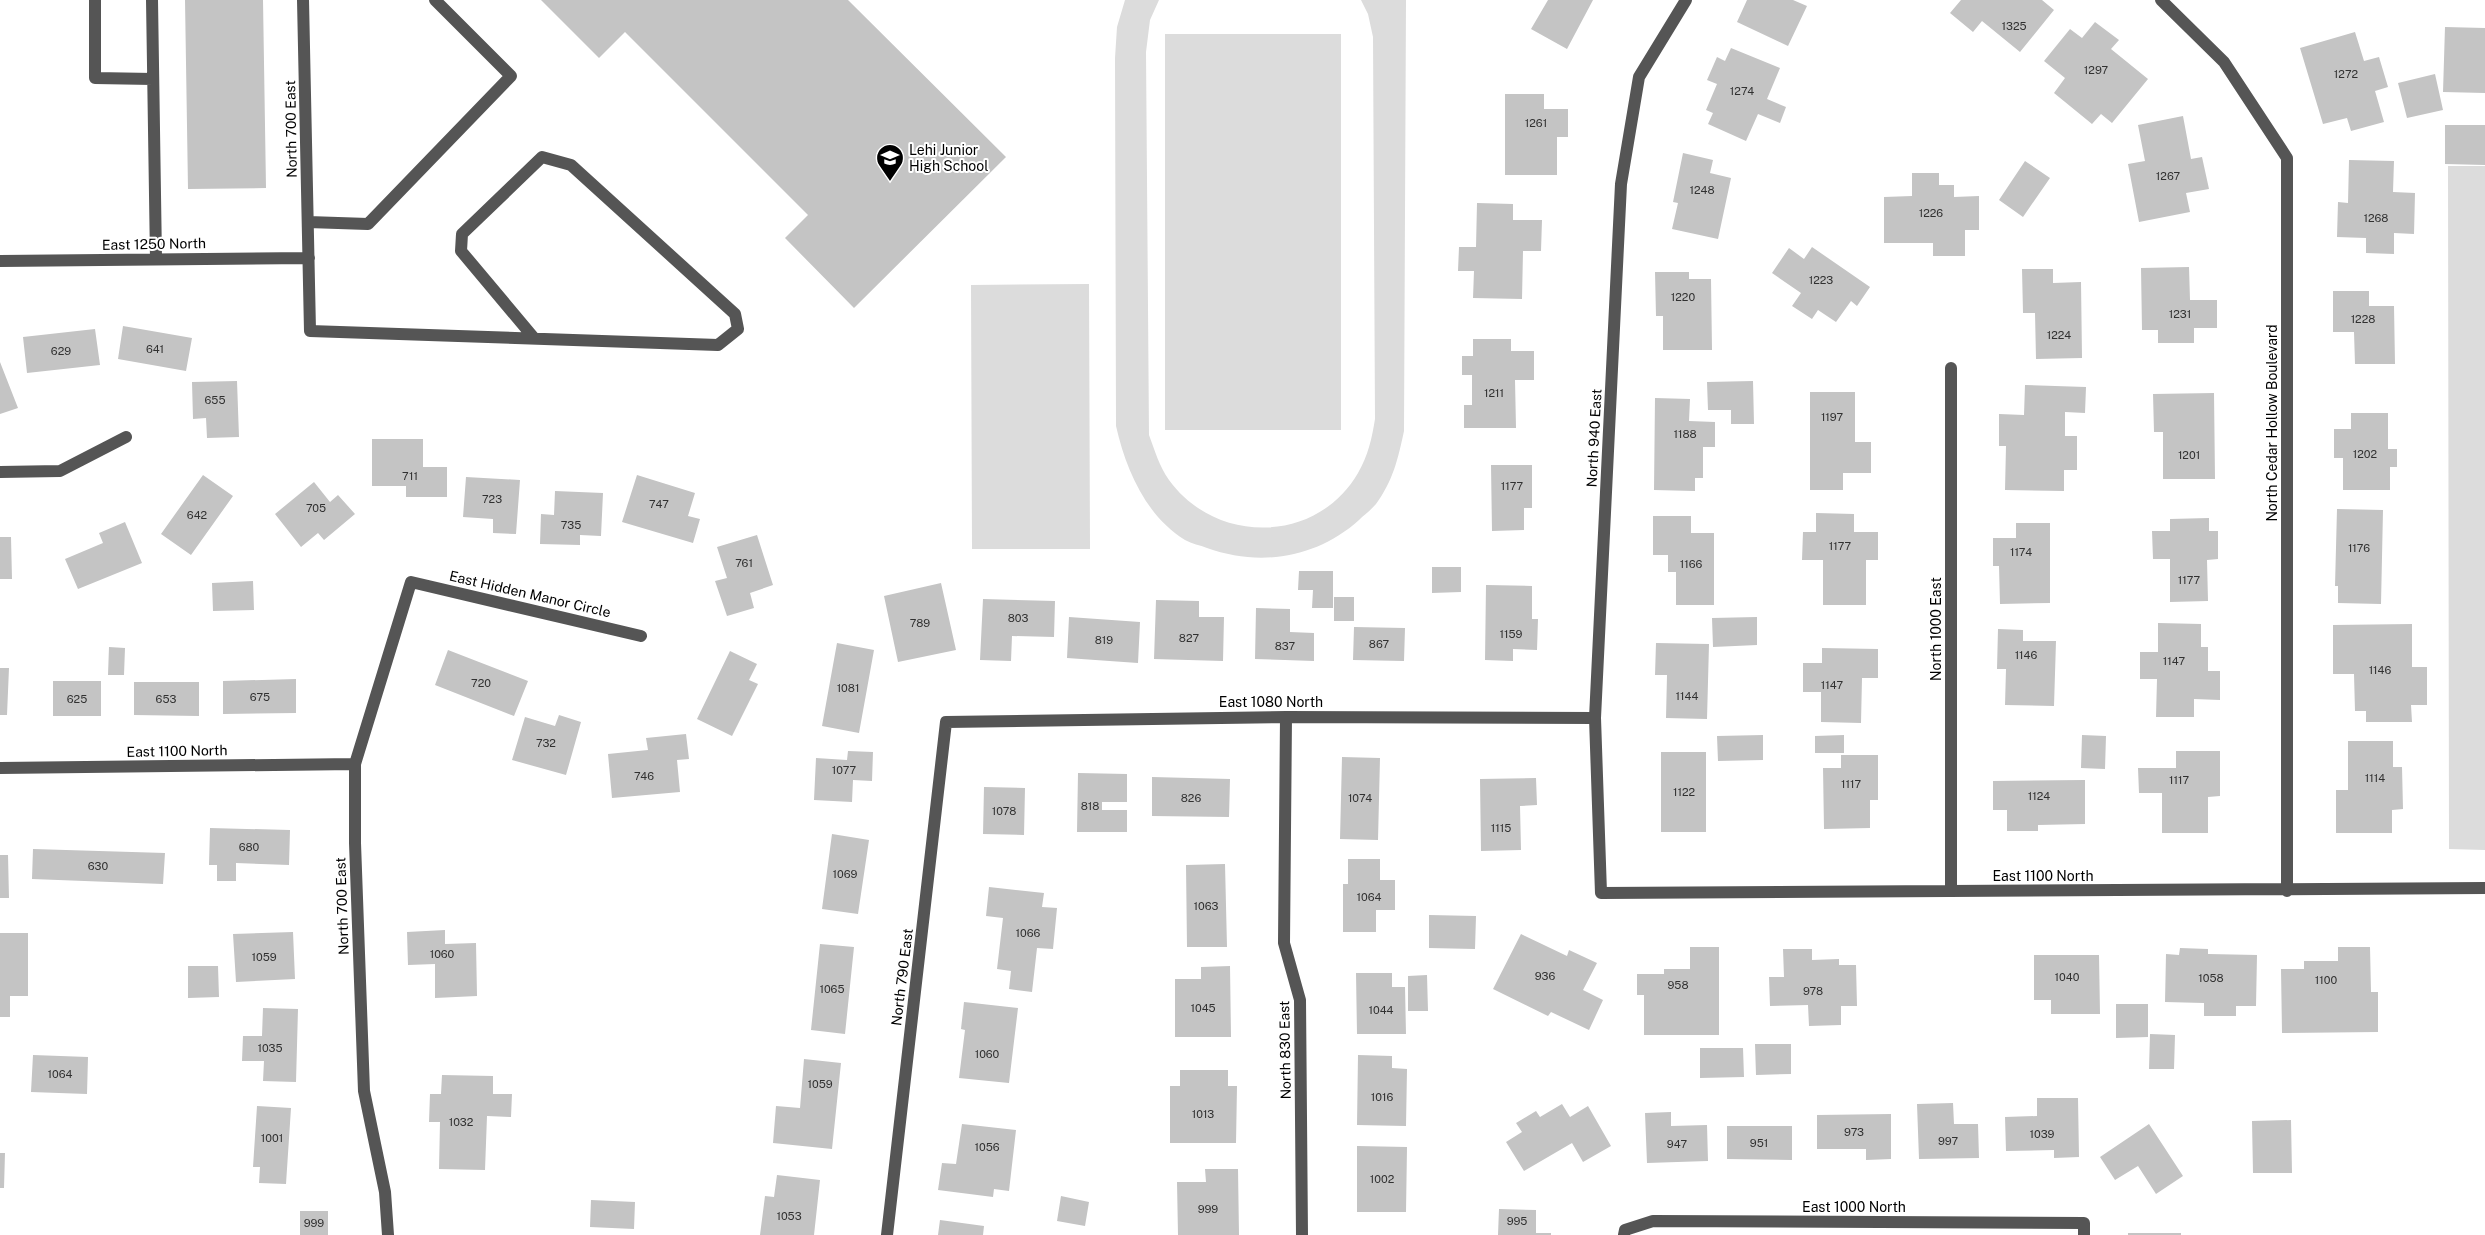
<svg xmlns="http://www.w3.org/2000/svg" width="2485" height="1235" viewBox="0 0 2485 1235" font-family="'Public Sans',sans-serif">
  <rect width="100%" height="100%" fill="#fff"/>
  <path fill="#dcdcdc" d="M1125 0H1159L1150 20 1146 52 1149 435C1155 451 1159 466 1169 480 1216 545 1317 544 1358 473 1368 456 1372 438 1375 419L1373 37 1368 14 1361 0H1406L1404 431C1398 459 1393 481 1376 504 1371 510 1364 515 1359 520 1317 558 1260 567 1207 548 1200 545 1192 544 1185 540 1146 516 1126 470 1116 426L1115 58 1117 27Z
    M1165 34H1341V430H1165Z
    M2448 166H2485V850L2449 849Z
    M1089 284 1090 549H972L971 285Z"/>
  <path fill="#c4c4c4" d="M185 0H263L266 188 188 189Z
    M541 0H848L1006 157 854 308 785 238 808 215 625 32 599 58Z
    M1548 0H1593L1567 49 1531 29Z
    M1747 0H1793L1807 6 1788 46 1737 22Z
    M1961 0H2042L2054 10 2020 52 1982 21 1973 32 1950 13Z
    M2095 22 2119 40 2111 49 2148 79 2112 123 2101 114 2092 124 2054 93 2065 78 2044 61 2070 29 2082 38Z
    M2445 27 2485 28V93L2443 92Z
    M2355 32 2364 61 2379 57 2388 87 2375 91 2384 122 2351 131 2347 118 2323 124 2300 48Z
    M1731 48 1780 68 1767 99 1786 107 1780 123 1758 114 1746 141 1708 124 1713 113 1706 110 1717 84 1707 80 1717 57 1725 61Z
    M2435 74 2443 110 2407 118 2398 83Z
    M1505 94H1544V109H1568V137H1557V175H1505Z
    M2183 116 2191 159 2202 157 2209 189 2186 193 2190 212 2139 222 2128 164 2145 161 2138 125Z
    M2445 125H2485V165L2445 164Z
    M1683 153 1713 160 1710 173 1731 178 1718 239 1672 229 1678 203 1673 202Z
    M2349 160 2394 161 2393 192 2415 193 2414 234 2394 233V254L2366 253V238L2337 237 2338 202 2348 203Z
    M2025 161 2050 178 2023 217 1999 200Z
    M1912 173H1939V185H1954V197L1979 196V230H1965V256H1933V243H1884V197L1912 196Z
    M1477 203 1513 204V220H1542L1541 251H1523L1522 299 1473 298 1474 271H1458L1459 247H1476Z
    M1812 247 1870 287 1857 306 1851 301 1836 322 1818 310 1812 319 1792 306 1801 293 1772 273 1789 248 1804 259Z
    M2189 267 2190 300H2217V328H2194V343H2158V330H2142L2141 268Z
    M2022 269H2053V283L2081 282 2082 358 2036 359 2035 313H2023Z
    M1655 272H1689V279H1711L1712 350H1663V316H1656Z
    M2333 291H2369V306H2394L2395 364H2355L2354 332H2333Z
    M123 326 192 338 186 371 118 359Z
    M95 329 100 365 27 373 23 337Z
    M1473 339H1511V351H1534V380H1515L1516 428H1464V405H1472V375H1462V356H1473Z
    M0 362 18 408 0 414Z
    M237 381 239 437 207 438 206 418 193 419 192 382Z
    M1753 381 1754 424H1731V410H1708L1707 382Z
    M2025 385 2086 387 2085 413 2065 412V436H2077V470H2064V491L2005 490 2006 446H1999V414L2024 415Z
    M1810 392H1855V442H1871V473H1843V490H1810Z
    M2214 393 2215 479H2163V432H2154L2153 394Z
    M1655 398 1690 399 1689 421 1715 422V447H1703V478H1695V491L1654 490Z
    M2351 413H2388V449H2397V467H2390V490H2343V458H2334V429H2351Z
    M372 439H423V467H447V497H406V486H372Z
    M1491 465H1532V508H1524V530L1492 531Z
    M203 475 233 496 191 555 161 534Z
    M637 475 695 493 688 516 700 519 693 543 622 522Z
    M466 477 520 480 516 534 493 533V519L463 517Z
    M314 482 330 502 338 495 355 514 324 540 318 533 301 547 275 514Z
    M555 491 603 493 601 536 580 535V545L540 544 541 514 554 515Z
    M2337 509 2383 510 2381 604 2338 603V586H2335Z
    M1816 513 1854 514V532H1878V560H1866V605H1823V560H1802L1803 532H1816Z
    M1653 516H1691V533H1714V605H1676V572H1668V555H1653Z
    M2209 518V531H2218V559L2207 560 2208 601 2170 602V559H2153L2152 531H2170V519Z
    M125 522 142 563 78 589 65 559 103 543 99 533Z
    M2016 523H2050V603L2000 604 1999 566H1993V538H2016Z
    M757 535 773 585 750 593 754 608 727 616 715 581 727 578 717 547Z
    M0 537H11L12 579H0Z
    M1432 567H1461V592L1432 593Z
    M1299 571H1333V608H1312L1313 590H1298Z
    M253 581 254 610 213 611 212 583Z
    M941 583 956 650 898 662 884 596Z
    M1486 585 1532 586V619H1538L1537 650 1513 649V661L1485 660Z
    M1334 597H1354V621H1334Z
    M983 599 1055 601 1054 637 1012 636 1011 661 980 660Z
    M1156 600 1199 601V617H1224L1223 661 1154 659Z
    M1256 608 1290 609V632L1314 633V661L1255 659Z
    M1069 617 1140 622 1138 663 1067 658Z
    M1757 617V645L1713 647 1712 618Z
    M2158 623 2201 624V647H2208V671H2220V700L2194 699V717H2156L2157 679H2140V652H2158Z
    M2412 624V667H2427V705H2411L2412 722H2366V711H2355L2354 674H2333V625Z
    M1354 627 1405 628 1404 661 1353 660Z
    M1998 629 2023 630V641H2056L2054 706 2005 705 2006 669H1997Z
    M837 643 874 650 859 733 822 726Z
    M1656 643 1709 644 1707 719 1666 718 1667 675H1655Z
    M109 647 125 648 124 675H108Z
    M1822 648 1878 649V678H1862L1861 723 1821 722V692H1803V663H1822Z
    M448 650 528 681 514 716 435 685Z
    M730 651 757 664 749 680 758 684 732 736 697 719Z
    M0 668H9L7 715H0Z
    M296 679V713L223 714V681Z
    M53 681H101V716H53Z
    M134 682H199V716L134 715Z
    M559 715 581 722 566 775 512 760 525 717 555 726Z
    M686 734 689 759 677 760 680 792 612 798 608 754 648 750 646 738Z
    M1763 735V760L1718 761 1717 736Z
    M1844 735V753H1815V736Z
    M2082 735 2106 736 2105 769 2081 768Z
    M2348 741H2393V767H2402L2403 809 2392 810V833H2336V790H2348Z
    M848 751 873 752 872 781 853 780 852 802 814 800 816 758 847 760Z
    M2176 751H2220V796L2208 797V833H2162V793H2139L2138 768H2176Z
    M1661 752H1706V832H1661Z
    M1841 755H1878V800H1870V828L1824 829 1823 768H1841Z
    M1342 757 1380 758 1378 840 1340 839Z
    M1078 773 1127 774V802H1102V810H1127V832H1077Z
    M1152 777 1230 779 1229 817 1152 816Z
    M1536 778 1537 805 1520 806 1521 850 1481 851 1480 779Z
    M2085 780V824L2038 825V831H2007V810H1993V781Z
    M984 787 1025 788 1024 835 983 834Z
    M210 828 290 830 289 865 236 863V881H217V865H209Z
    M832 834 869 840 858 914 822 909Z
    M33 849 165 853 163 884 32 879Z
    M0 855H8L9 898H0Z
    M1348 859H1380V880H1395V910H1376V932H1343V884H1348Z
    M1225 864 1227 947H1187L1186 865Z
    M989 887 1044 893 1042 907 1057 908 1053 949 1037 948 1032 992 1009 989 1011 971 997 969 1003 918 986 916Z
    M1429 915 1476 916 1475 949 1429 948Z
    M445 930V944L476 943 477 996 435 998V964L408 965 407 932Z
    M293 932 295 979 236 982 233 934Z
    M0 933H28V996H10V1017H0Z
    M1521 934 1567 956 1569 950 1597 963 1583 990 1603 1000 1589 1030 1551 1012 1548 1016 1493 989Z
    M820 944 854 947 845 1034 811 1030Z
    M1690 947H1719V1035H1644V995H1637V974H1664V969H1690Z
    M2338 947H2370L2371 992H2378V1032L2282 1033 2281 969H2304V961H2338Z
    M2180 948 2208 949V954L2257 955 2256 1006H2236V1016H2204V1003L2165 1002 2166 954 2179 955Z
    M1783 949H1812V960L1839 959V965H1856L1857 1006H1841V1025L1809 1026 1808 1005 1770 1006 1769 977H1784Z
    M2034 955H2099L2100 1014H2051V1000H2034Z
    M188 966H218L219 997 188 998Z
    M1230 966 1231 1037H1175V979H1201V967Z
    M1356 973H1392V987H1405L1406 1034H1357Z
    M1427 975 1428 1011H1408V976Z
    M964 1002 1018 1008 1009 1083 959 1078 965 1030 961 1029Z
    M2116 1004H2148V1037L2116 1038Z
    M263 1008 298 1009 296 1082 263 1081 264 1061H242L243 1036H262Z
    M2150 1034 2175 1035 2174 1069H2149Z
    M1755 1044H1791V1074L1756 1075Z
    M1700 1048H1743L1744 1077 1700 1078Z
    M33 1055 88 1057 87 1094 31 1092Z
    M1358 1055 1392 1056V1068L1407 1069 1406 1126 1357 1125Z
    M804 1059 841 1063 832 1149 773 1143 776 1106 800 1108Z
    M1180 1070H1228V1086H1237L1236 1143H1170V1086H1180Z
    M442 1075 493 1076V1094H512L511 1117 487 1116 485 1170 439 1169 440 1122H429L430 1094H441Z
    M2037 1098H2078L2079 1157 2054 1158V1150L2006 1151 2005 1117 2037 1116Z
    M1953 1103 1954 1124H1978L1979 1158 1919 1159 1917 1104Z
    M1562 1104 1570 1117 1588 1106 1611 1146 1583 1162 1572 1143 1524 1171 1506 1142 1522 1132 1516 1123 1536 1111 1540 1117Z
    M257 1106 291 1108 286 1184 259 1183 260 1167H253Z
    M1671 1112V1126L1707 1125 1708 1161 1647 1163 1645 1113Z
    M1891 1114V1159L1866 1160V1149H1817V1115Z
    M2291 1120 2292 1173H2253L2252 1121Z
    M962 1124 1016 1130 1009 1191 994 1189 993 1197 938 1190 942 1163 956 1164Z
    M2149 1124 2183 1176 2156 1194 2138 1166 2115 1180 2100 1157Z
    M1727 1126H1792V1160L1727 1159Z
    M1357 1146 1407 1147 1406 1212H1357Z
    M0 1153H5L4 1188H0Z
    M1205 1169H1238L1239 1235H1178L1177 1182H1206Z
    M777 1175 820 1180 814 1235H760L765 1196 774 1197Z
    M1061 1196 1089 1202 1085 1226 1057 1221Z
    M591 1200 635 1202 634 1229 590 1227Z
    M1499 1209 1536 1210V1233H1551V1235H1498Z
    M300 1211H328V1235H300Z
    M940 1220 984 1226 983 1235H938Z
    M2128 1233H2181V1235H2128Z"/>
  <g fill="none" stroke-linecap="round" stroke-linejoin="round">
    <path stroke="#555" stroke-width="12" d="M95 0V78L153 79
      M152 0 156 259
      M303 0 310 331 718 345 738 329 735 314 571 165 542 157 462 234 461 251 534 338
      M1686 0 1639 77 1621 184 1595 718 1601 893 2485 888
      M2161 0 2224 62 2287 158V891
      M308 222 368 224 511 76 435 0
      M0 261 309 258
      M1951 368V891
      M0 472 60 471 126 437
      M1286 717 1284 943 1300 1000 1302 1235
      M0 768 355 764
      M388 1235 385 1192 364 1091 355 843V764L411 582 641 636
      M887 1235 946 722 1286 717 1595 718
      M1624 1235 1625 1230 1653 1221 2084 1223V1235"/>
  </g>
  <defs>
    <symbol id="school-pin" viewBox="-11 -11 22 30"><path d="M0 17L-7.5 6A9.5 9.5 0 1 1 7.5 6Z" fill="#000" stroke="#fff"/><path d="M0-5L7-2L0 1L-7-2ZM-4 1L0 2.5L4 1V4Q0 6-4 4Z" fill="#fff"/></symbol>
  </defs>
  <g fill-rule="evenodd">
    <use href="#school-pin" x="874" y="142" width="32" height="43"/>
  </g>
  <g text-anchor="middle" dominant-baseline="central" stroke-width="4" stroke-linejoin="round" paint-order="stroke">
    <g font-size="11" fill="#313131">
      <text x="2014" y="26">1325</text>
      <text x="2096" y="70">1297</text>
      <text x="2346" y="74">1272</text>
      <text x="1742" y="91">1274</text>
      <text x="1536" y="123">1261</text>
      <text x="2168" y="176">1267</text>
      <text x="1702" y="190">1248</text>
      <text x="1931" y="213">1226</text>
      <text x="2376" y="218">1268</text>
      <text x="1821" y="280">1223</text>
      <text x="1683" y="297">1220</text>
      <text x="2180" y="314">1231</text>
      <text x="2363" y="319">1228</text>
      <text x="2059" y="335">1224</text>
      <text x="155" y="349">641</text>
      <text x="61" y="351">629</text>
      <text x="1494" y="393">1211</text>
      <text x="215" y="400">655</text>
      <text x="1832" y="417">1197</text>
      <text x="1685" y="434">1188</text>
      <text x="2365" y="454">1202</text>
      <text x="2189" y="455">1201</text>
      <text x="410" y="476">711</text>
      <text x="1512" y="486">1177</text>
      <text x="492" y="499">723</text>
      <text x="659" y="504">747</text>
      <text x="316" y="508">705</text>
      <text x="197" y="515">642</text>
      <text x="571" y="525">735</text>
      <text x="1840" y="546">1177</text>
      <text x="2359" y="548">1176</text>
      <text x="2021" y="552">1174</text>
      <text x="744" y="563">761</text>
      <text x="1691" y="564">1166</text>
      <text x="2189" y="580">1177</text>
      <text x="1018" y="618">803</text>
      <text x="920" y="623">789</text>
      <text x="1511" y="634">1159</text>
      <text x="1189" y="638">827</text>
      <text x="1104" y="640">819</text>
      <text x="1379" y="644">867</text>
      <text x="1285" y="646">837</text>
      <text x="2026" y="655">1146</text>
      <text x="2174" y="661">1147</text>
      <text x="2380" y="670">1146</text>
      <text x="481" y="683">720</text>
      <text x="1832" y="685">1147</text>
      <text x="848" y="688">1081</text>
      <text x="1687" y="696">1144</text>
      <text x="260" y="697">675</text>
      <text x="77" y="699">625</text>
      <text x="166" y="699">653</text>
      <text x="546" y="743">732</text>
      <text x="844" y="770">1077</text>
      <text x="644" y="776">746</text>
      <text x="2375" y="778">1114</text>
      <text x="2179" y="780">1117</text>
      <text x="1851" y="784">1117</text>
      <text x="1684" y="792">1122</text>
      <text x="2039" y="796">1124</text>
      <text x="1191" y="798">826</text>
      <text x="1360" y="798">1074</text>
      <text x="1090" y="806">818</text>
      <text x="1004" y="811">1078</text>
      <text x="1501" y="828">1115</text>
      <text x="249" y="847">680</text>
      <text x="98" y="866">630</text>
      <text x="845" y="874">1069</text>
      <text x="1369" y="897">1064</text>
      <text x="1206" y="906">1063</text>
      <text x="1028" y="933">1066</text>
      <text x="442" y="954">1060</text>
      <text x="264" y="957">1059</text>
      <text x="1545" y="976">936</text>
      <text x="2067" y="977">1040</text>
      <text x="2211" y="978">1058</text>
      <text x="2326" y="980">1100</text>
      <text x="1678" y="985">958</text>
      <text x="832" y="989">1065</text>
      <text x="1813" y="991">978</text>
      <text x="1203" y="1008">1045</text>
      <text x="1381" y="1010">1044</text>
      <text x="270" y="1048">1035</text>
      <text x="987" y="1054">1060</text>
      <text x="60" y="1074">1064</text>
      <text x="820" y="1084">1059</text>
      <text x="1382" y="1097">1016</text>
      <text x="1203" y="1114">1013</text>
      <text x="461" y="1122">1032</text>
      <text x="1854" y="1132">973</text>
      <text x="2042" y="1134">1039</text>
      <text x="272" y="1138">1001</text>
      <text x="1948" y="1141">997</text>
      <text x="1759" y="1143">951</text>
      <text x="1677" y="1144">947</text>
      <text x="987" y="1147">1056</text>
      <text x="1382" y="1179">1002</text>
      <text x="1208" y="1209">999</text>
      <text x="789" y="1216">1053</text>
      <text x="1517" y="1221">995</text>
      <text x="314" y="1223">999</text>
    </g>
    <g font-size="14" fill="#000" stroke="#fff">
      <text transform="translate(291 129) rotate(-91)">North 700 East</text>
      <text transform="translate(154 244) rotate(-1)">East 1250 North</text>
      <text transform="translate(2272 423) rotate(-90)">North Cedar Hollow Boulevard</text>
      <text transform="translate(1594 438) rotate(-87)">North 940 East</text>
      <text transform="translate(530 594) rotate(13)">East Hidden Manor Circle</text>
      <text transform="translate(1936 629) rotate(-90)">North 1000 East</text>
      <text x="1271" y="702">East 1080 North</text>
      <text transform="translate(177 751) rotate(-1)">East 1100 North</text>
      <text x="2043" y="876">East 1100 North</text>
      <text transform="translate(342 906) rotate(-92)">North 700 East</text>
      <text transform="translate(902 977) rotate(-83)">North 790 East</text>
      <text transform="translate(1285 1050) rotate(-91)">North 830 East</text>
      <text x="1854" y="1207">East 1000 North</text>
    </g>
    <g font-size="14" fill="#000" stroke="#fff" text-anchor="start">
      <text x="909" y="150">Lehi Junior<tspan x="909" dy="16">High School</tspan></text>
    </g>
  </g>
</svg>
